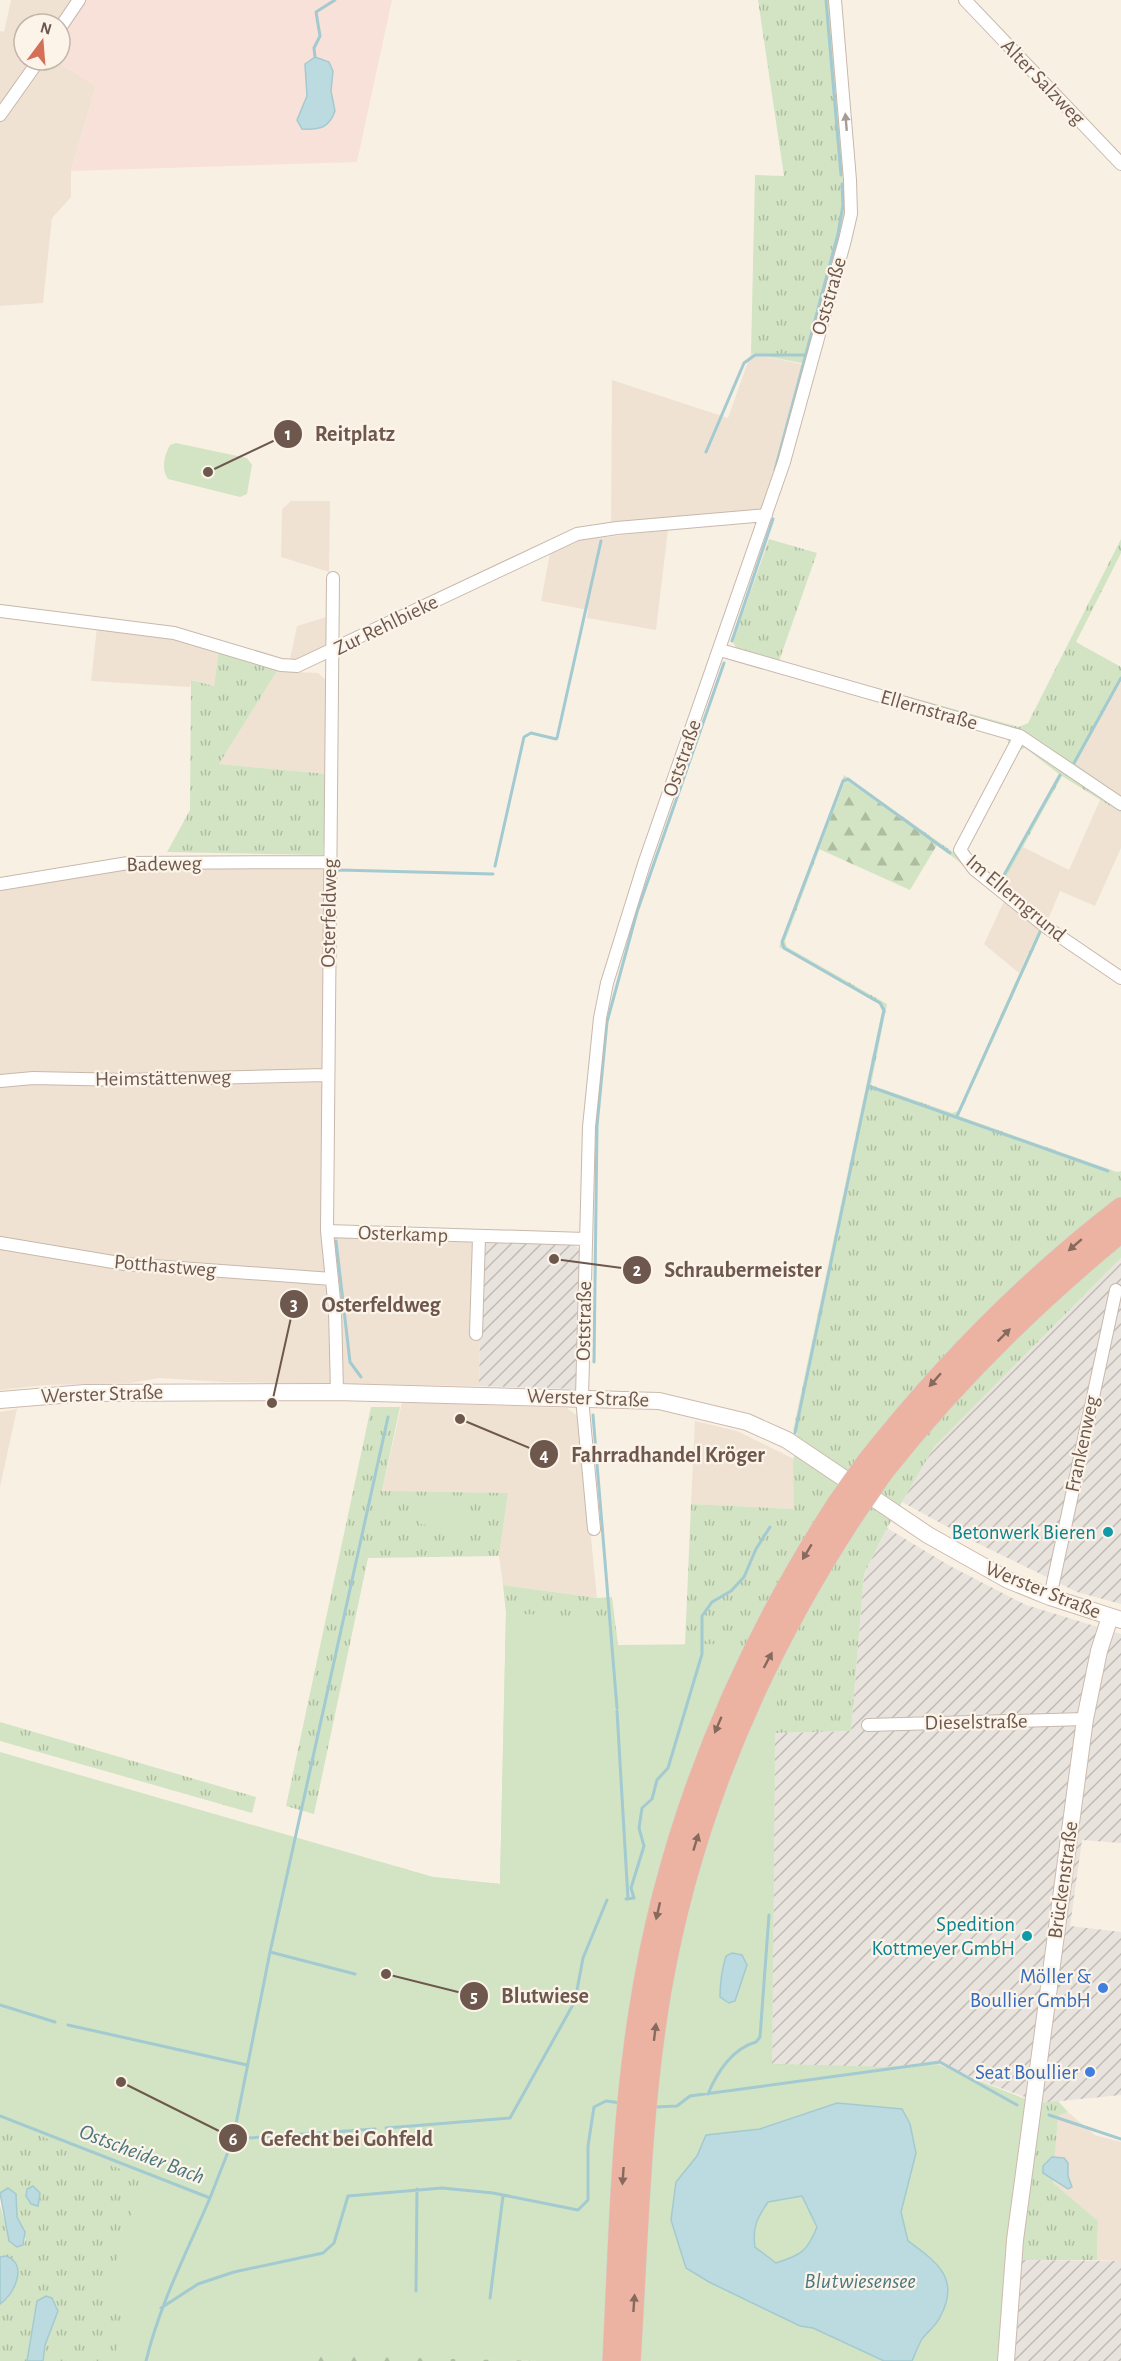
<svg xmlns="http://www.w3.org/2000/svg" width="1121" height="2361" viewBox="0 0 1121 2361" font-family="'Alegreya Sans',sans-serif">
  <defs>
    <pattern id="industrial-furrows" width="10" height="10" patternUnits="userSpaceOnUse" patternTransform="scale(1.5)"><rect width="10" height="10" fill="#e9e3de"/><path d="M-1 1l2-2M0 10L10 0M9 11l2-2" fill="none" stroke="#c1bbb6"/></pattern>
    <pattern id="grass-tufts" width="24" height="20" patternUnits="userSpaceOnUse" patternTransform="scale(1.5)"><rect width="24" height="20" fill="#d2e4c4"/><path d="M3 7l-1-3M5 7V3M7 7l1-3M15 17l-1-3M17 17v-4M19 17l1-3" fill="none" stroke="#afbca1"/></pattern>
    <pattern id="forest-firs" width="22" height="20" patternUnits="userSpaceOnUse" patternTransform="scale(1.5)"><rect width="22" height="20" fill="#d2e4c4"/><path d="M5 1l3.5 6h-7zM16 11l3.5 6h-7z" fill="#afbca1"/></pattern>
  </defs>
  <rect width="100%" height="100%" fill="#f9f0e4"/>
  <path fill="#efe2d3" d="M11 0H81L60 24H24V60H54L96 86 71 171V197L52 218 43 303 0 306V31L4 32Z
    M751 353 810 366 762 509 611 524 612 380 728 418Z
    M291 501H330L329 572 281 557 282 509Z
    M668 530 656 630 587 618 588 610 541 601 550 553 579 540Z
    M330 616V649L300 660 290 659 297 626Z
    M97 627 174 637 219 649 214 686 192 680 190 687 91 681Z
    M277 671 318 673 327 681 328 774 219 764Z
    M1121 681V796L1076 764Z
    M1100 800 1121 813V848L1095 906 1060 891 1047 922 1002 885 1023 847 1069 870Z
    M326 863 323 1235 482 1242 479 1386 223 1382 159 1378 130 1383 45 1385 0 1390V888L129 866Z
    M1005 899 1040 927 1019 973 984 944Z
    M402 1402 567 1408 579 1417 597 1598 503 1585 499 1556 508 1493 382 1492Z
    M17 1409 0 1487V1412Z
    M695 1421 737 1431 794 1459V1509L691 1504Z
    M1068 2112 1095 2135 1121 2142V2261L1097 2260 1098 2221 1053 2184 1058 2115Z"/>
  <path fill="#f8e1d9" d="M81 0H392L357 162 71 171 96 86 54 60H60V33Z"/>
  <path fill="url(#industrial-furrows)" d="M482 1242 570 1243 580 1249 577 1389 479 1386Z
    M1121 1258V1604L1077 1592 977 1543 902 1502 934 1447Z
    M887 1528 950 1566 1026 1605 1121 1634V1843L1082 1840 1070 1926 1121 1932V2095L1041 2103 936 2064 884 2067 772 2065 775 1733 851 1731 864 1574Z
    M1005 2260 1121 2261V2361H999Z"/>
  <path fill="url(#grass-tufts)" fill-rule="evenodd" d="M758 0H836L848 214 806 364 751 353 755 175 784 176Z
    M769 539 817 553 779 661 736 648 733 642Z
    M1121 539V553L1076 642 1121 667V681L1076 764 1121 796V813L1062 776 1002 885 1043 929 959 1116 1117 1172 1121 1171V1258L934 1447 887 1528 864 1574 851 1731 775 1733 772 2064 884 2067 936 2064 1025 2099 1041 2103 1058 2101 1068 2112 1058 2116 1053 2183 1098 2221 1097 2260H1005L999 2361H544L318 2355 303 2361H43L45 2345 57 2307 52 2298 32 2330 27 2361H0V2304L8 2298 6 2256 0 2257V2205L11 2244 23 2245 26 2240 17 2217V2199L3 2190 0 2193V2001L227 1819 433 1877 500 1884 506 1613 503 1585 597 1598 612 1597 618 1645H685L691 1504 794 1509 793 1463 797 1432 793 1431 882 1011 879 1004 779 947 844 775 953 852 1009 746 1007 738 871 698 874 687 1019 727 1028 723ZM1025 748 1059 774 1000 883 967 857 965 847 1017 751ZM849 782 957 860 1040 927 958 1111 952 1113 871 1085 887 1004 787 947 785 941 844 784Z
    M219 649 277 671 219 764 328 774 323 855 167 852 190 810 191 680 214 686Z
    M371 1407H400L382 1491 508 1493 499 1556 368 1558 314 1814 286 1806Z
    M0 1722 256 1797 252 1813 0 1741Z"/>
  <path fill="url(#forest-firs)" d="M849 782 937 845 910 890 819 849 844 784Z
    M318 2355 544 2361H303Z"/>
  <path fill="#d2e4c4" d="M176 443 247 458 252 465 247 494 240 497 168 479C161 468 164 456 170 445Z
    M421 1499 469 1501 466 1531 420 1524Z
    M506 1613 614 1619 618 1645 722 1644 780 1650 775 1733 772 2064 884 2067 936 2064 1025 2099 1005 2260 999 2361H558L318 2356 316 2361H114L124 2311 104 2302 142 2178 0 2119V1752L433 1877 500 1884Z"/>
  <path fill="#bbdbe0" stroke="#a3cad0" stroke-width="1.5" fill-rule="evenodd" d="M315 57 329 62 333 71 331 91 335 111C329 128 320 130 302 129L297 120 307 96 305 64Z
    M732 1953 742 1955 747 1965 735 2001 729 2003 720 1997C720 1983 722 1969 726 1956Z
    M837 2103 902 2109 910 2124 916 2153 901 2212 908 2241C937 2262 961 2279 940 2317 936 2326 927 2332 922 2339 918 2346 915 2354 912 2361H884L813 2328 800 2326 709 2282 686 2268 671 2220 676 2182 697 2156 706 2135 760 2129ZM802 2196 817 2227C807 2252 801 2255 776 2263L755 2247C752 2228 757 2218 768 2202Z
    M1052 2157 1064 2158 1068 2163V2176L1072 2187 1068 2189 1043 2173V2166Z
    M33 2186 40 2193 38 2206 31 2204 26 2196 27 2189Z
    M8 2188 16 2194 17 2217 25 2232 23 2245 17 2247 9 2241 0 2193Z
    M6 2256C29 2264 14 2295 0 2304V2257Z
    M46 2296 52 2298 58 2311 45 2345 43 2361H27L37 2301Z"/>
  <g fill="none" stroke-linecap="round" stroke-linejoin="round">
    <path stroke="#a3cad0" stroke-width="3" d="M826 0 841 175
      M315 57 314 48 320 36 316 12 335 0
      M706 452 744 363 755 355H806
      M775 470 838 234 843 205 842 184
      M732 641 773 519
      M1074 763 1121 678
      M495 866 524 737 531 733 556 739 557 738 601 541
      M335 874 339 870 493 874
      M999 884 1060 775
      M868 1086 1108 1171
      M957 1116 1040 932
      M336 1241 350 1362 361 1377
      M594 1362 597 1126 607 1022 637 912 724 663
      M593 1415 617 1708
      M795 1433 884 1010 880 1003 784 948 782 942 843 781 848 779 950 853
      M617 1711 628 1899
      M626 1899 634 1898 631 1888 644 1846 639 1828 642 1808 652 1799 657 1780 668 1768 702 1654V1616L712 1602 731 1591 744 1577 756 1549 770 1527
      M270 1952 355 1974
      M0 2005 55 2022
      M68 2025 247 2065
      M708 2094C717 2072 733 2048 756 2042L760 2037 769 1915
      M655 2107 677 2106 690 2096 940 2062 1017 2105
      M1049 2115 1121 2139
      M0 2116 210 2198C187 2252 160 2303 146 2361
      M386 2128 510 2118 575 2001 583 1958 607 1900
      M233 2139 375 2129
      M210 2198 233 2139 270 1952 388 1417
      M416 2291 417 2189
      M490 2298 503 2196
      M161 2308 198 2284 234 2272 323 2253 334 2243 348 2196 442 2188 493 2193 578 2210 588 2200V2146L594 2107 606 2101 621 2103"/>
    <defs>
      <path id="minor" d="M965 0 1121 164
        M60 28 79 0
        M0 115 39 60
        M333 578 327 1231 335 1310 337 1392
        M0 611 174 633 281 665 297 666 577 534 617 528 766 515
        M720 650 1020 736 1121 804
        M1020 736 960 850 974 869 1046 927 1121 978
        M0 884 128 863 329 862
        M0 1081 33 1078 128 1080 326 1075
        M327 1231 585 1239
        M0 1243 125 1264 332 1279
        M476 1334 479 1238
        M594 1529 582 1398 589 1127 600 1018 607 983 644 864 784 462 845 240 851 214 850 180 835 0
        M1050 1597 1116 1290
        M868 1725 1085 1719"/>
      <path id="secondary" d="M0 1400 85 1393 337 1392 659 1401 747 1422 787 1440 928 1535 1008 1580 1050 1597 1121 1620
        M1006 2361 1015 2240 1085 1719 1099 1651 1110 1617"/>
      <path id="motorway" d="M867 1462C942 1367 1025 1282 1121 1208
        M882 1473C953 1383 1032 1305 1121 1232
        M613 2361C619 2245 621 2128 639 2013 667 1828 737 1659 838 1503
        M630 2361C638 2238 640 2112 661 1990 691 1818 759 1659 854 1514"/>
    </defs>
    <use href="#minor" stroke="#c8b8ac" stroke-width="14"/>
    <use href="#secondary" stroke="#cdbaad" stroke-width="18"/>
    <use href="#motorway" stroke="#d6d0cd" stroke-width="22"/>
    <use href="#minor" stroke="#fff" stroke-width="12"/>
    <use href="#secondary" stroke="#fff" stroke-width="16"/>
    <use href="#motorway" stroke="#ecb3a2" stroke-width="21"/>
    <defs>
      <path id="motorway-bridge" d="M838 1503 867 1462
        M854 1514 882 1473"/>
    </defs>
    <use href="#motorway-bridge" stroke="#d6d0cd" stroke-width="22" stroke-linecap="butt"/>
    <use href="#motorway-bridge" stroke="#ecb3a2" stroke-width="21"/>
  </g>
  <defs><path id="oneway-solid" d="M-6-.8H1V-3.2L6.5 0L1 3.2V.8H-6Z" transform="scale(1.5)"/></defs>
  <use fill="#a89b94" href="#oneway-solid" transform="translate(846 122) rotate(-95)"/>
  <g fill="#876a5e">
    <use href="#oneway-solid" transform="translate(1075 1245) rotate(139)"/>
    <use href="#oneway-solid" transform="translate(1004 1335) rotate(-45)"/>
    <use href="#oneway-solid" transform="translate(935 1380) rotate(131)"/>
    <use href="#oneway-solid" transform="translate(807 1552) rotate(121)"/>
    <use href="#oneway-solid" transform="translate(768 1660) rotate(-62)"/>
    <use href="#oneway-solid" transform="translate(718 1725) rotate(113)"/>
    <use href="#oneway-solid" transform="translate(696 1842) rotate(-73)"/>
    <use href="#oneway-solid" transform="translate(658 1911) rotate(103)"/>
    <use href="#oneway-solid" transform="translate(655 2032) rotate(-83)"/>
    <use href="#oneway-solid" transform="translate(623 2176) rotate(94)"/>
    <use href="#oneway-solid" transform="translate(634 2303) rotate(-86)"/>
  </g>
  <g fill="#0f9aa8" stroke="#fcf4e9" stroke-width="2">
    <circle cx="1108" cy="1532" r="6"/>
    <circle cx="1027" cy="1936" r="6"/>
  </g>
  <g fill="#3f7fe0" stroke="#fcf4e9" stroke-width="2">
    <circle cx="1103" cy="1988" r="6"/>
    <circle cx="1090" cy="2072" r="6"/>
  </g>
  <g text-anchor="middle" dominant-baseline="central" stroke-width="4.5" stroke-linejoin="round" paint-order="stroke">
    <g font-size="21" fill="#6e584d" stroke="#fcf4e9">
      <text transform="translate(1043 82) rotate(46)">Alter Salzweg</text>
      <text transform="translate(829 296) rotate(-74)">Oststraße</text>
      <text transform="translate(386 625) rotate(-26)">Zur Rehlbieke</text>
      <text transform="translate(929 710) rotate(16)">Ellernstraße</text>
      <text transform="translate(682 758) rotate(-71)">Oststraße</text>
      <text transform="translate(164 864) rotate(-1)">Badeweg</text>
      <text transform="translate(1016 898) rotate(40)">Im Ellerngrund</text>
      <text transform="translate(329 913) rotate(-89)">Osterfeldweg</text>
      <text transform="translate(163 1078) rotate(-1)">Heimstättenweg</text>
      <text transform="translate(403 1234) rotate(2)">Osterkamp</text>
      <text transform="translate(165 1266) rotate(5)">Potthastweg</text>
      <text transform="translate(584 1321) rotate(-89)">Oststraße</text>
      <text transform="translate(102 1394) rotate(-2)">Werster Straße</text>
      <text transform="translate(588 1398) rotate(2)">Werster Straße</text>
      <text transform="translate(1082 1444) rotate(-78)">Frankenweg</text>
      <text transform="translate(1043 1590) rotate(22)">Werster Straße</text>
      <text transform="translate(976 1722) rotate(-1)">Dieselstraße</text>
      <text transform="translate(1063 1880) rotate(-82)">Brückenstraße</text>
    </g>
    <g font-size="21" fill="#0d838f" stroke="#fcf4e9" text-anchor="end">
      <text x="1096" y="1532">Betonwerk Bieren</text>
      <text x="1015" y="1924">Spedition<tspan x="1015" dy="24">Kottmeyer GmbH</tspan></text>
    </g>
    <g font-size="21" fill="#366cbe" stroke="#fcf4e9" text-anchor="end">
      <text x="1091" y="1976">Möller &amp;<tspan x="1091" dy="24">Boullier GmbH</tspan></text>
      <text x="1078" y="2072">Seat Boullier</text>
    </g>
    <g font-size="22" font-style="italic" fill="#4a777f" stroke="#fcf4e9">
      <text transform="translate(142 2154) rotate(21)">Ostscheider Bach</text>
      <text x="860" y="2281">Blutwiesensee</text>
    </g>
  </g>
  <path fill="none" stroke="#6e584d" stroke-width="2" d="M208 472L288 434M554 1259L637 1270M272 1403L294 1304M460 1419L544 1454M386 1974L474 1996M121 2082L233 2138"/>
  <g fill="#6e584d" stroke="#fcf4e9" stroke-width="2">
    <circle cx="208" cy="472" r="6"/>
    <circle cx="554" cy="1259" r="6"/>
    <circle cx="272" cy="1403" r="6"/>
    <circle cx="460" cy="1419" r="6"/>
    <circle cx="386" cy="1974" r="6"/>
    <circle cx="121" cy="2082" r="6"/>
    <circle cx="288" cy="434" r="15"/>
    <circle cx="637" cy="1270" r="15"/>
    <circle cx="294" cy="1304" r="15"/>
    <circle cx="544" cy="1454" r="15"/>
    <circle cx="474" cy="1996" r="15"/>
    <circle cx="233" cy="2138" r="15"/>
  </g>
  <g font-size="18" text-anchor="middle" font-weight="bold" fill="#fff">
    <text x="288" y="440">1</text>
    <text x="637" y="1276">2</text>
    <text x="294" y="1310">3</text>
    <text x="544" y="1461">4</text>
    <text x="474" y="2002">5</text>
    <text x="233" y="2145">6</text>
  </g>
  <g font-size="22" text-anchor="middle" font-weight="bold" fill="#6e584d" stroke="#fcf4e9" stroke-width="4.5" stroke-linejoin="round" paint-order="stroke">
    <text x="355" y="441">Reitplatz</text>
    <text x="743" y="1277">Schraubermeister</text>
    <text x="381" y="1312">Osterfeldweg</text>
    <text x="668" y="1462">Fahrradhandel Kröger</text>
    <text x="545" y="2003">Blutwiese</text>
    <text x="347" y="2146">Gefecht bei Gohfeld</text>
  </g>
  <g transform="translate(42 42) rotate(16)"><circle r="28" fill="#fcf4e9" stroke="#c3b6ab" stroke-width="1.5"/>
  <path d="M0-4.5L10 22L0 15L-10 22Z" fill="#d46f58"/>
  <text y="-9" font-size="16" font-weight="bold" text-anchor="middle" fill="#6e584d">N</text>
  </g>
</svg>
